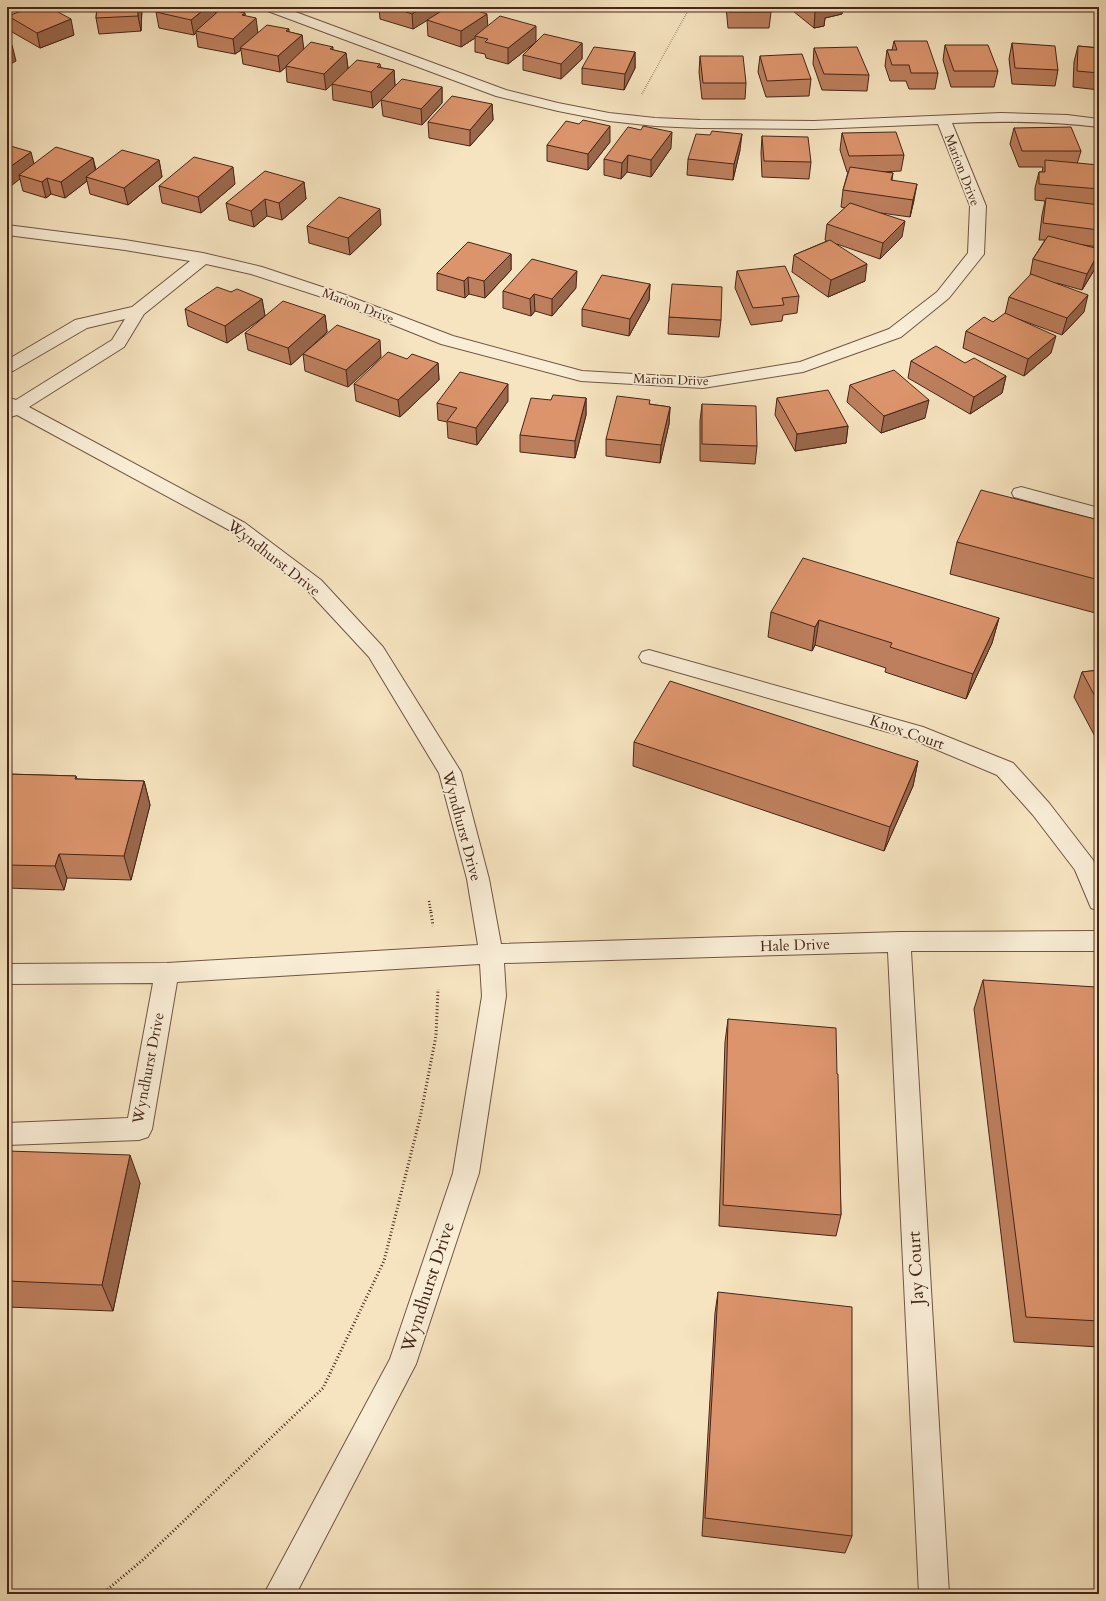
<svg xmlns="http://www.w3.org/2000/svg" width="1106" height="1601" viewBox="0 0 1106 1601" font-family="Cardo,serif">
  <rect width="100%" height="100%" fill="#f6e4c0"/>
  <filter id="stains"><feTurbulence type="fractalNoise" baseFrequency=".005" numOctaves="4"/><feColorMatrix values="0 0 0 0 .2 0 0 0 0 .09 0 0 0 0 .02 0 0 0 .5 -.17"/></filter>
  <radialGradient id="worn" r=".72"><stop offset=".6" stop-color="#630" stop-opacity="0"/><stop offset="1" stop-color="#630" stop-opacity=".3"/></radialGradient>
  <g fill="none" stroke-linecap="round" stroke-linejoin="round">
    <defs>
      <path id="street" d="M263 7H282L506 90 558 103 609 113 655 118 700 120 814 121 1001 113 1067 115 1099 119V127C1050 121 1001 121 952 123L986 206 984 254 949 298 901 337 803 372 703 388 581 381 441 344 331 300 251 274 206 264 144 314 124 347 29 407 245 523 321 580 383 647 461 772 489 879 501 944 899 932 1099 931V951H911L949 1594H919L888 952 504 963 506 996 479 1173 416 1364 296 1594H264L390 1359 453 1173 482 996 480 964 177 982 152 1129 148 1137 139 1140 7 1145V1123L128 1118 153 983 7 984V964L167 963 478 945 467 879 439 773 369 657 307 590 231 531 17 415 7 418V397L16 400 112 340 125 319 87 328 13 371 7 372V360L75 320 132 307 190 261 125 250 7 235V225L125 240 203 253 262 267 343 294 453 336 582 371 703 378 800 362 889 329 937 292 968 253 970 206 938 124 814 129 700 128 655 126 609 121 558 111 496 96 265 10Z
        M1021 487 1099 508V520L1014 497 1012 493 1014 489Z
        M649 650 923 727 1013 763 1049 803 1093 860 1099 873V911L1091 908 1075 870 1033 815 997 775 909 738 642 662 639 657 642 652Z"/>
    </defs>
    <use href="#street" stroke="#725543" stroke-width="2"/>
    <path stroke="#462519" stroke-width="1.5" stroke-dasharray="0.5 1.5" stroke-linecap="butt" d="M642 94 690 7"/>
    <path stroke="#462519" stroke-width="2.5" stroke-dasharray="1 2" stroke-linecap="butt" d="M429 901 431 913"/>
    <path stroke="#462519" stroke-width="3" stroke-dasharray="1 2.5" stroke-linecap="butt" d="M431 912 433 926
      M102 1594 145 1558 323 1388 384 1261 420 1118 436 1036 438 989"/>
    <use href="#street" fill="#f9edd6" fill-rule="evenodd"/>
  </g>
  <path fill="#bd7f5d" stroke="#462519" d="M97 7H142L141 31 99 34 96 18Z
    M163 7H215L216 14 245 16 258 33 289 29V32L302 35 303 49 333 47V50L346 53 348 68 380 64 381 68 394 70 395 86 373 108 333 100 332 84 326 90 287 82 286 67 280 72 243 64 241 50 235 54 198 47 196 33 194 35 159 28 156 12Z
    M354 7H374L366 11Z
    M379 7H440L441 11 536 42 508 64 486 58 485 54 475 52V38L461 47 428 36 427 20 413 29 380 19Z
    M726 7H770L771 12 769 28H728Z
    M788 7H842V14L825 18 824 26 814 28Z
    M8 16 74 35 40 48 12 32Z
    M894 41 938 73 935 89H909L906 81H890L885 66 887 50H892Z
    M582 43V59L561 79 523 70V55Z
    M1012 43 1058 70 1055 86 1012 84 1009 59Z
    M945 45 998 71 994 87H951L943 60Z
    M1078 46 1099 48V90L1073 87 1074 62Z
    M814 48 869 75 867 91 822 90 813 64Z
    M635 52V68L624 90 582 84V68Z
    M700 56 746 83 745 99H702L699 72Z
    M760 56 811 79 809 96 766 97 758 72Z
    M442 87V103L422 125 383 116 381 100Z
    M492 104 493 120 470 146 429 138 428 122Z
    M1014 128 1081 151 1077 164 1099 165V247L1083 245 1096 267 1082 290 1057 283 1084 312 1062 335 1010 316 1051 353 1024 376 963 348 966 331 993 322 1005 314 1009 297 1030 276 1033 259 1045 240H1039L1042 215 1045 201 1035 200V188L1039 172H1042L1043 167H1019L1010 144Z
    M842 133 904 155 901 171 881 172 893 173 892 180 914 200 910 217 881 213 902 237 880 259 837 244 865 281 828 297 792 272 794 255 827 241 825 240 827 224 845 208 841 207 843 190 848 172H847L840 150Z
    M762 136 811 162 809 179 762 177 761 153Z
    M610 142 588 170 547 161V145Z
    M7 145 34 164 93 158 96 170 159 160 162 177 128 205 90 194 87 181 65 198 51 194 46 198 23 191 20 179Z
    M671 148 651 177 627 172 621 179 604 175V159Z
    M740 150 733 180 687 175 688 159Z
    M304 182 306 199 282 220 267 216 254 227 229 220 226 203Z
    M235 184 201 213 162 203 159 186Z
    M381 225 350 255 309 243 307 226Z
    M511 254V270L485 298 469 294 465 298 437 290V273Z
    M737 271 799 296 797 313 783 315 782 321 751 325 735 288Z
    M650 284 649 300 629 336 582 326V309Z
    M576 288 552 316 535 311 531 316 503 308V291Z
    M231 292 262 299 265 316 227 343 188 326 185 309Z
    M325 315 327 332 303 354 381 357 348 387 305 371 303 354 291 365 248 350 245 333Z
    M669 317 721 320 719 337 668 334Z
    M407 359 438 363 439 380 400 417 356 401 354 384Z
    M911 361 965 363 1006 376 1002 393 970 414 908 378Z
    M850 385 925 418 881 433 847 402Z
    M586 398V415L575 458 520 452V435L551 400Z
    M777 398 848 426 846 443 795 451 775 415Z
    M508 401 477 445 448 438 447 422 438 420 437 403Z
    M649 404 670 407 669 424 660 463 606 456V439Z
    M702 404 757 446 755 464 700 461V421Z
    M1099 520V614L950 574 957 542Z
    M771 612 999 618 992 643 966 699 885 672 886 668 815 645 812 651 768 637Z
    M1099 670V744L1074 697 1082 672Z
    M634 742 918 761 913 786 884 851 633 766Z
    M7 774 76 776 77 779 144 781 150 805 131 880 67 878 64 890 7 888Z
    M983 980 1099 1005V1347L1014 1342 974 1009Z
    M728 1019 837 1074 841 1215 836 1236 719 1226 725 1042Z
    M7 1151 140 1183 113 1311 7 1307Z
    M718 1292 852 1536 845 1553 702 1536 715 1313Z"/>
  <path fill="#9a684c" stroke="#462519" d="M138 7H142V8L141 31 138 16Z
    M207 7H215L216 17 196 31V33L194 35 191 20Z
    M365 7H374L366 11Z
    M423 7H440L441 12 413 29 412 14Z
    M818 7H842V14L825 18 824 26 814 28 815 12Z
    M245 13 247 26 256 18 258 34 240 48 241 50 235 54 233 39 242 15Z
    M487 14 488 29 475 36V38L461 47V31Z
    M71 19 74 35 40 48 37 33Z
    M536 26V42L508 64V48Z
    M302 35 304 50 286 66V67L280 72 278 56Z
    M582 43V59L561 79V64Z
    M12 45 16 61 7 66V48Z
    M635 52V68L624 90 625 74Z
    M346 53 348 69 326 90 324 74Z
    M394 70 395 86 373 108 371 92Z
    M442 87V103L422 125 421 109Z
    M492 104 493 120 470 146V130Z
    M610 126V142L588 170V154Z
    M672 132 671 148 651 177V160Z
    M742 134 740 150 733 180 734 164Z
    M31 152 35 168 19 175 20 179 7 189V169Z
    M628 155 627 172 621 179 622 163Z
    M93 158 96 174 86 177 87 181 65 198 61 182Z
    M159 160 162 177 128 205 124 188Z
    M233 167 235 184 201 213 198 197Z
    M47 178 51 194 46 198 42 182Z
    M304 182 306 199 282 220 279 203Z
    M917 184 914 200 910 217 913 200Z
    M265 199 267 216 254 227 251 211Z
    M380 209 381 225 350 255 348 238Z
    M905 221 902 237 880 259 883 243Z
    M1099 252V255L1096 267 1082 290 1087 274Z
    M511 254V270L485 298 484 281Z
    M867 264 865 281 828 297 831 280Z
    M577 271 576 288 552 316V299Z
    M468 277 469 294 465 298 464 281Z
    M650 284 649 300 629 336 630 319Z
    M534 294 535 311 531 316 530 299Z
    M1088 295 1084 312 1062 335 1067 318Z
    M262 299 265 316 227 343 225 326Z
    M325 315 327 332 291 365 288 348Z
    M1056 336 1051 353 1024 376 1028 359Z
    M380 340 381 357 348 387 346 370Z
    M438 363 439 380 400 417 398 400Z
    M1006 376 1002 393 970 414 974 397Z
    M508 384V401L477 445 476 428Z
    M586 398V415L575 458V441Z
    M929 400 925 418 881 433 884 416Z
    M670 407 669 424 660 463 661 445Z
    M848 426 846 443 795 451 797 434Z
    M999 618 992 643 966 699 973 674Z
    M819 620 815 645 812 651 815 627Z
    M918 761 913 786 884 851 890 827Z
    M144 781 150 805 131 880 124 856Z
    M59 854 67 878 64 890 55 866Z
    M130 1155 140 1183 113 1311 102 1285Z"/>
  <path fill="#dc946c" stroke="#462519" d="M32 7H49L71 19 37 33 8 16Z
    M97 7H138V16L96 18Z
    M163 7H207L191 20 156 12Z
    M391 7H423L412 14Z
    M448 7H466L487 14 461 31 427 20Z
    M729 7H770L771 12H729Z
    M809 7H823L826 10 815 12Z
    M222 8 245 13 242 15 256 18 233 39 196 31Z
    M500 16 536 26 508 48 485 42 488 39 475 36Z
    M267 25 289 29 286 31 302 35 278 56 240 48Z
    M544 34 582 43 561 64 523 55Z
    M894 41H927L938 73H911L909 65H892L887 50H897Z
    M311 42 333 47 330 49 346 53 324 74 286 66Z
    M7 43 12 45 7 48Z
    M1012 43 1055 46 1058 70 1015 68Z
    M945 45H988L998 71H954Z
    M1078 46 1099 48V73L1077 71Z
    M594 47 635 52 625 74 582 68Z
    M857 47 869 75 824 74 814 48Z
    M802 54 811 79 767 81 760 56Z
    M700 56H743L746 83H703Z
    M357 60 380 64 377 67 394 70 371 92 332 84Z
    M402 79 442 87 421 109 381 100Z
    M452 96 492 104 470 130 428 122Z
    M583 120 610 126 588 154 547 145 566 121 579 124Z
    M643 126 672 132 651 160 628 155 622 163 604 159 628 127 641 130Z
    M1071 127 1081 151H1022L1014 128Z
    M712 131 742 134 734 164 688 159 696 134 710 135Z
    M896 132 904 155 849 156 842 133Z
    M762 136 808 137 811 162 764 161Z
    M7 145 31 152 7 169Z
    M56 147 93 158 61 182 47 178 42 182 19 175Z
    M122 150 159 160 124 188 86 177Z
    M194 157 233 167 198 197 159 186Z
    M1045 160 1099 165V189L1039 184V172H1045Z
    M850 167 893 173 891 180 917 184 913 200 843 190Z
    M265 171 304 182 279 203 265 199 251 211 226 203Z
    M339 197 380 209 348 238 307 226Z
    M1046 198 1099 205V230L1043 223Z
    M850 203 905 221 883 243 827 224Z
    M1048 236 1099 249V252L1087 274 1033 259Z
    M830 240 867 264 831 280 794 255Z
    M468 242 511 254 484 281 468 277 464 281 437 273Z
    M532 259 577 271 552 299 534 294 530 299 503 291Z
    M785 266 799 296 782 298 784 305 753 308 737 271Z
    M1031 274 1088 295 1067 318 1009 297Z
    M602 275 650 284 630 319 582 309Z
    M672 284 722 287 721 320 669 317Z
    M217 287 231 292 237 289 262 299 225 326 185 309Z
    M283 301 325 315 288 348 245 333Z
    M1005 313 1056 336 1028 359 966 331 984 317 993 322Z
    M337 325 380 340 346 370 303 354Z
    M936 346 965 363 974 358 1006 376 974 397 911 361Z
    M388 352 407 359 412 354 438 363 398 400 354 384Z
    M894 370 929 400 884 416 850 385Z
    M460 372 508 384 476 428 447 421 457 408 437 403Z
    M828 390 848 426 797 434 777 398Z
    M553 395 586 398 575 441 520 435 531 398 551 400Z
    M617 396 650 400 649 404 670 407 661 445 606 439Z
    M702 404 756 406 757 446 702 444Z
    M981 490 1099 520V580L957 542Z
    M803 558 999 618 973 674 890 647 892 643 819 620 815 627 771 612Z
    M1099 670V704L1082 672Z
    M670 681 918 761 890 827 634 742Z
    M7 774 76 776 75 779 144 781 124 856 59 854 55 866 7 865Z
    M983 980 1096 987 1099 1005V1321L1026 1317Z
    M728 1019 836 1028 837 1074H838L841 1215 723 1205Z
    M7 1151 130 1155 102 1285 7 1281Z
    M718 1292 852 1307V1536L705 1518Z"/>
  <g text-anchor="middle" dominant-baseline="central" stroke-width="3.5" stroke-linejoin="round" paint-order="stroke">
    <g font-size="13" fill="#462519" stroke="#f9edd6">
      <text transform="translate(962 170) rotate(69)">Marion Drive</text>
      <text transform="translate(358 306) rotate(21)">Marion Drive</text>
      <text transform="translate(671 380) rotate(2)">Marion Drive</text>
    </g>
    <g font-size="15" fill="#462519" stroke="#f9edd6">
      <text transform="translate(274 558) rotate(38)">Wyndhurst Drive</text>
      <text transform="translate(907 732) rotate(19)">Knox Court</text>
      <text transform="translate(462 826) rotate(75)">Wyndhurst Drive</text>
      <text transform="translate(795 945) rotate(-2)">Hale Drive</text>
      <text transform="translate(148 1068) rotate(-79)">Wyndhurst Drive</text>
    </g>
    <g font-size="18" fill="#462519" stroke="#f9edd6">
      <text transform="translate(916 1268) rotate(-93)">Jay Court</text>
      <text transform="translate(428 1287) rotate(-72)">Wyndhurst Drive</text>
    </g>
  </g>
  <rect width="1106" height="1601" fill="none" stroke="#f6e4c0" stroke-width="24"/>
  <rect x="8" y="8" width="1090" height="1585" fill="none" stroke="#462519" stroke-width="2"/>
  <rect x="12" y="12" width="1082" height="1577" fill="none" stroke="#462519"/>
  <rect width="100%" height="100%" filter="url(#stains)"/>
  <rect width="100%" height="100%" fill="url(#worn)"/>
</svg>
